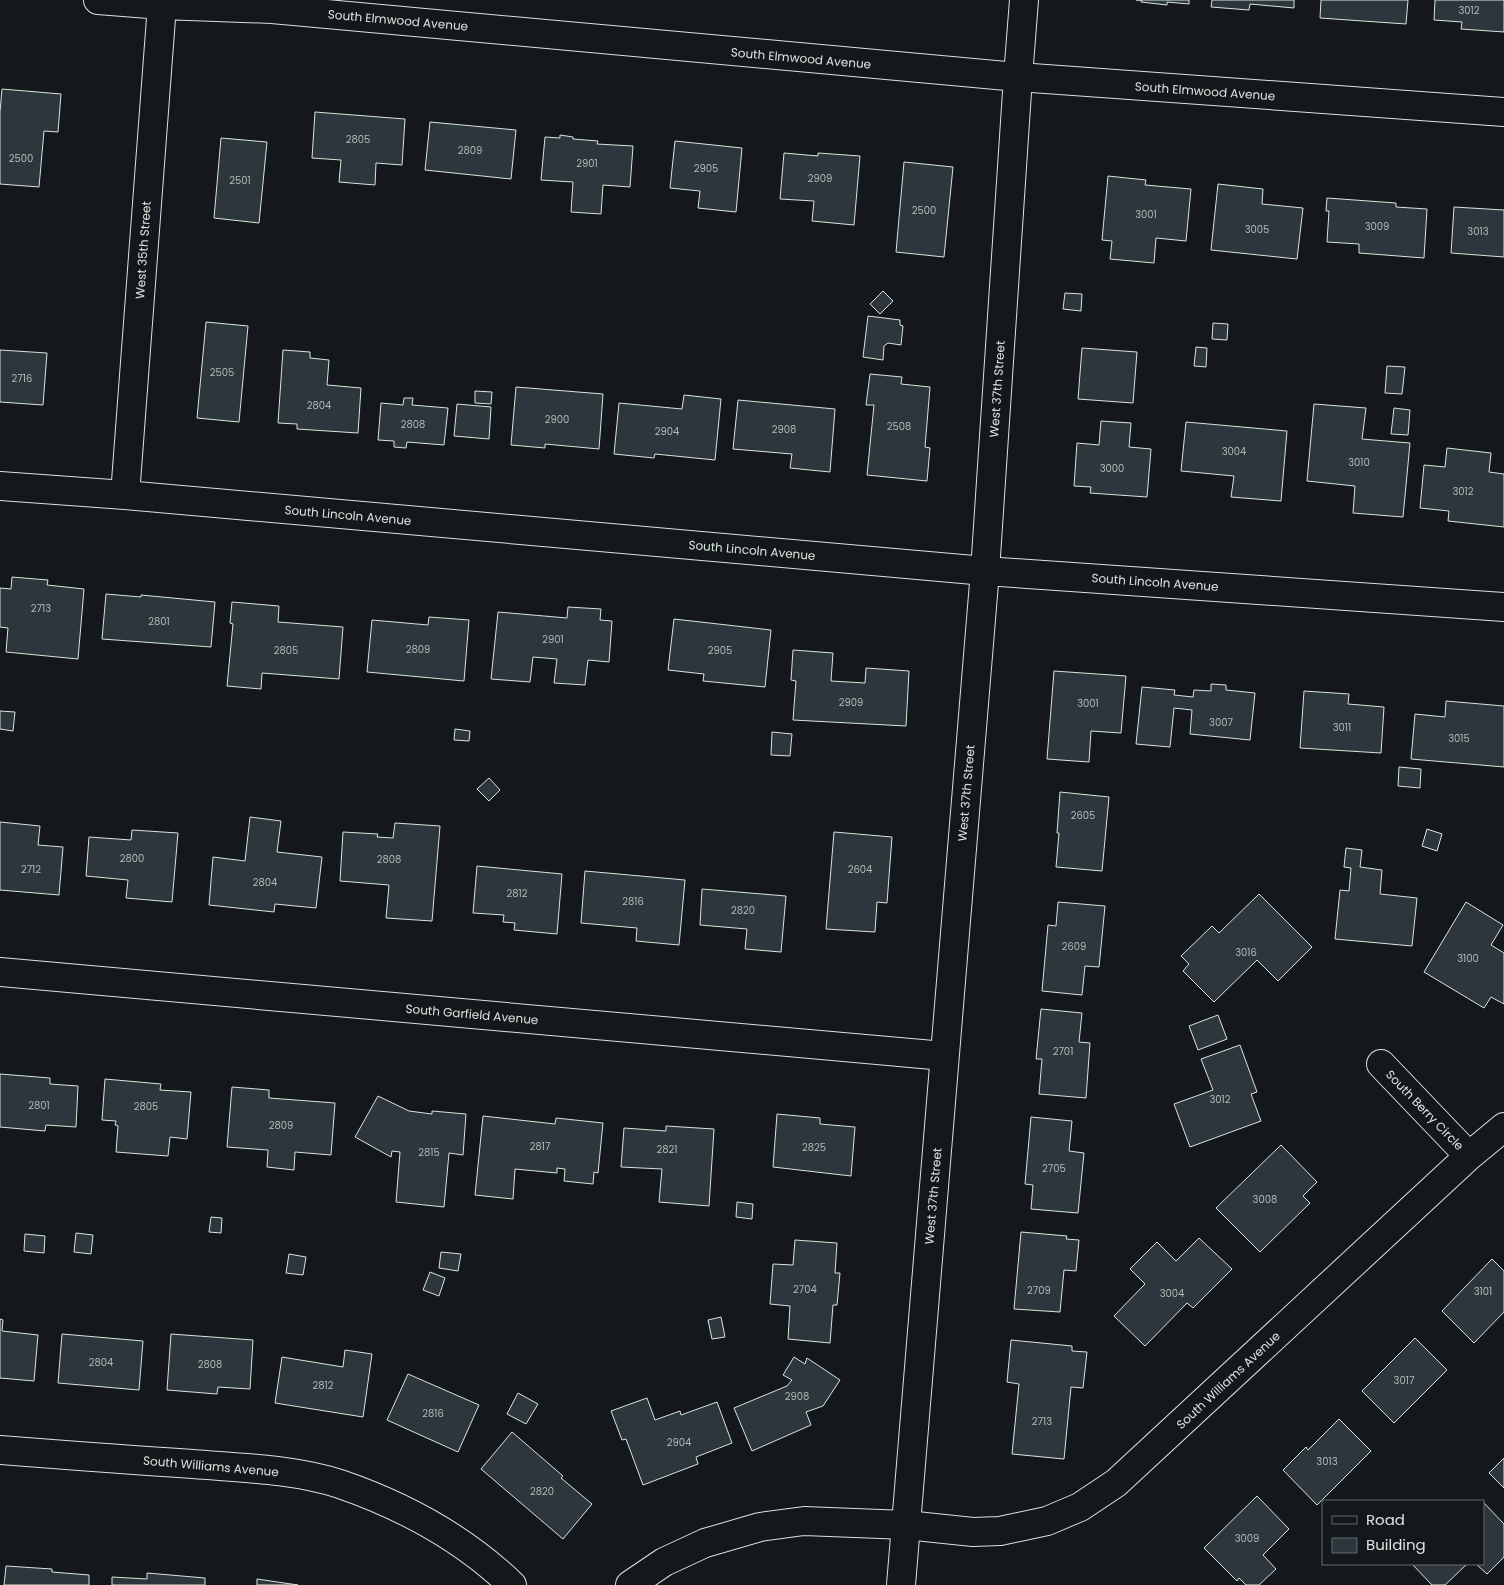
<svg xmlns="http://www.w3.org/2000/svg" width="1504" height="1585" viewBox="0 0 1504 1585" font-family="Poppins,sans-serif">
  <rect width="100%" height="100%" fill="#14181c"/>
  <path fill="#2c363c" stroke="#d8e6dc" d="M1136 0H1189V4L1167 2V5L1141 2V0Z
    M1212 0H1294V8L1250 4 1249 10 1211 7Z
    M1321 0H1408L1406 24 1320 18Z
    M1435 0H1504V32L1461 29 1462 22 1434 20Z
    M2 89 61 94 58 132 44 131 39 187 0 184V112Z
    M315 112 405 119 402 165 376 163 375 185 339 182 341 160 312 158Z
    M430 122 516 130 511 179 425 170Z
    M560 135 573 137V139L598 141 597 144 633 146 630 187 603 185 601 214 571 212 573 182 541 180 545 137 560 138Z
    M221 138 267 142 259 223 214 218Z
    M675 141 742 148 736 212 698 208 700 191 670 188Z
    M784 153 818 156V153L860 156 854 225 812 221 814 201 780 199Z
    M904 162 953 167 944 257 896 252Z
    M1108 176 1146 180 1145 185 1191 189 1186 241 1156 238 1154 263 1110 259 1112 241 1102 240Z
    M1218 184 1263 189 1262 204 1303 208 1297 259 1211 250Z
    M1327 198 1396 203V207L1427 209 1424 258 1359 253V244L1327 242 1329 211H1326Z
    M1454 207 1504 210V257L1451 253Z
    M883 291 893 301 880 314 870 304Z
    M1065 293 1082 294 1081 311 1063 309Z
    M868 316 900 320V325L903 326 901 345 888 343 884 346 883 360 863 357Z
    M206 322 248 326 239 422 197 418Z
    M1213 323 1228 324 1227 340 1212 339Z
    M1196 347 1207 348 1206 367 1194 366Z
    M1082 348 1137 352 1133 403 1078 399Z
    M0 350 47 353 43 405 0 402Z
    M283 350 310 352V358L329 360 327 385 361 388 358 433 297 429V424L278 423Z
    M1387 366 1405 367 1402 394 1385 393Z
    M870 374 902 377 901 384 930 387 925 447 930 448 927 481 867 475 874 405H866Z
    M516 387 603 394 599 449 545 444V448L511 445Z
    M475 391 492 392 491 404 475 403Z
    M684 395 721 399 715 460 655 454 654 458 614 454 619 403 682 409Z
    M404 398H413L412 405 448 408 444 445 407 442 406 448 394 447V441L378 440 381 403 403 405Z
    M738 400 835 409 830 472 790 468 792 454 733 449Z
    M457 404 491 407 489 439 454 436Z
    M1314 404 1366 408 1362 439 1410 443 1403 517 1353 513 1355 486 1307 481Z
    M1394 408 1410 410 1408 435 1391 434Z
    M1101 421 1131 423 1129 447 1151 449 1147 497 1090 493 1091 487 1074 486 1077 443 1099 445Z
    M1186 422 1287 431 1281 501 1231 497 1234 476 1181 471Z
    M1447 448 1491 453 1489 472 1504 474V527L1448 521 1449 511 1420 508 1424 465 1445 467Z
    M12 577 48 580 47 585 84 589 78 659 6 652 8 628 0 627V588L11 589Z
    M106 594 141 597V595L215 602 211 647 102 639Z
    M232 602 279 606 278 622 343 627 339 679 262 673 261 689 227 686 233 624 230 623Z
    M568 607 601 609 600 620 612 621 609 662 588 660 585 685 554 683 557 659 533 657 530 682 491 679 498 612 567 618Z
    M429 617 469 620 464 681 367 672 372 620 428 625Z
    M674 619 771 630 765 687 703 681 704 674 668 670Z
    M793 650 833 653 831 681 865 683 866 668 909 671 906 726 793 720 796 681 791 680Z
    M1054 671 1126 676 1121 733 1091 731 1089 762 1047 759Z
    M1211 684 1226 685V690L1255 693 1250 740 1190 734 1192 710 1174 708 1170 747 1136 744 1142 687 1175 690 1174 695 1193 697 1194 690 1211 691Z
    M1304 691 1349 694 1348 704 1384 707 1381 753 1300 748Z
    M1446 701 1504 706V767L1411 759 1415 714 1445 717Z
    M0 711 15 712 13 731 0 729Z
    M455 729 470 731 469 741 454 740Z
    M772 732 792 734 790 756 771 755Z
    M1399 767 1421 769 1420 788 1398 786Z
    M489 778 500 790 489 801 477 789Z
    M1060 792 1109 797 1102 871 1056 867 1059 833H1057Z
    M250 817 281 821 277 852 322 857 316 908 275 904 274 912 209 905 213 857 245 861Z
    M0 822 40 826 38 845 63 847 59 895 0 890Z
    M395 823 440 826 432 921 386 918 389 885 340 881 343 832 378 834 377 837 393 838Z
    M1427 829 1442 834 1437 851 1422 846Z
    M132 830 178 833 172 902 126 898 128 880 86 876 89 837 131 840Z
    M834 832 892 837 887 903 877 902 875 932 826 929Z
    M1346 848 1362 850 1360 867 1382 870 1380 894 1417 898 1412 946 1335 939 1340 890 1349 891 1351 868 1344 867Z
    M477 866 562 874 557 934 514 930 515 923 503 922 504 915 473 913Z
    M585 871 685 880 679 945 636 941 637 928 581 923Z
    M702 889 786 896 781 952 745 949 747 929 700 925Z
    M1259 894 1312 947 1278 981 1257 960 1214 1002 1183 971 1189 964 1181 956 1212 926 1219 933Z
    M1058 902 1105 906 1099 967 1085 966 1082 995 1042 991 1048 925 1056 926Z
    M1466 902 1503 925 1491 945 1504 953V1004L1491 997 1484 1008 1424 972Z
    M1041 1009 1082 1013 1079 1042 1090 1043 1086 1098 1039 1094 1042 1059H1036Z
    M1218 1015 1227 1039 1198 1050 1189 1026Z
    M1240 1045 1257 1092 1251 1094 1261 1121 1190 1147 1174 1104 1213 1090 1201 1059Z
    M0 1074 50 1078V1084L78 1086 76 1127 46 1125 45 1131 0 1127Z
    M105 1079 161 1084 160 1090 191 1092 187 1139 170 1137 168 1156 116 1152 118 1126 115 1125 116 1121 102 1120Z
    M232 1087 269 1090V1098L335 1103 331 1155 295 1152 294 1170 267 1167 268 1150 227 1147Z
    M378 1096 409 1111 432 1114V1111L466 1114 463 1155 449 1153 444 1207 396 1202 400 1152 392 1151 391 1157 355 1137Z
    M777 1114 820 1118V1124L855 1127 851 1176 773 1167Z
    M483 1116 555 1124 556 1118 603 1123 598 1173 594 1172 593 1184 564 1181 565 1169 557 1168V1173L515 1169 513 1199 475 1195Z
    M1031 1117 1072 1121 1069 1151 1084 1153 1078 1213 1031 1209 1033 1185 1025 1184Z
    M666 1126 714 1129 709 1206 659 1202 662 1169 621 1167 624 1128 666 1131Z
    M1281 1145 1317 1182 1303 1196 1310 1203 1260 1252 1216 1208Z
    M737 1202 753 1204 752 1219 736 1217Z
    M211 1217 222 1218 221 1233 209 1232Z
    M1021 1232 1067 1236 1066 1239 1079 1240 1076 1271 1064 1270 1060 1312 1014 1309Z
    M76 1233 93 1235 91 1254 74 1252Z
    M25 1234 45 1236 44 1253 24 1251Z
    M1199 1238 1232 1269 1193 1308 1187 1303 1145 1346 1114 1316 1145 1284 1130 1269 1157 1242 1176 1261Z
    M795 1240 837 1243 835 1273H840L837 1305H833L830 1343 788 1339 790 1306 770 1304 773 1264 793 1265Z
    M441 1252 461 1254 458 1271 439 1268Z
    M289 1254 306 1257 303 1275 286 1273Z
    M1492 1259 1504 1271V1312L1474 1343 1442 1311Z
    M430 1272 445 1278 439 1296 423 1290Z
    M721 1317 725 1337 712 1339 708 1320Z
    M0 1319 3 1320 2 1331 38 1335 34 1381 0 1378Z
    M62 1334 143 1341 139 1390 58 1383Z
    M171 1334 253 1340 250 1389 218 1387 217 1394 167 1390Z
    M1415 1338 1447 1370 1394 1423 1362 1391Z
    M1011 1340 1072 1346V1351L1087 1352 1083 1388 1071 1387 1064 1459 1012 1454 1019 1384 1007 1382Z
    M345 1350 372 1354 363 1417 275 1403 282 1357 343 1367Z
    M794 1357 805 1364 807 1358 840 1380 823 1406 806 1412 811 1425 752 1451 734 1408 787 1386 792 1380 783 1375Z
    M408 1374 479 1405 458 1452 387 1420Z
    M518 1393 538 1404 526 1424 507 1414Z
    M647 1398 655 1420 680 1411 681 1415 717 1402 732 1443 696 1457 698 1464 643 1485 626 1439 622 1440 611 1411Z
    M1339 1419 1371 1451 1317 1505 1283 1470 1306 1447 1308 1450Z
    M512 1432 563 1476 561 1478 592 1504 563 1539 481 1469Z
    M1504 1458V1488L1489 1473Z
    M1257 1496 1289 1529 1263 1555 1276 1569 1259 1585H1246L1239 1578 1237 1581 1204 1548Z
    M1483 1502 1504 1524V1557L1487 1574 1476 1564H1483Z
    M1412 1564H1467L1445 1585H1432Z
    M6 1566 52 1569V1572L89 1575V1585H4Z
    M147 1573 205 1578V1585H112V1577L147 1579Z
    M257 1579 298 1585H257Z"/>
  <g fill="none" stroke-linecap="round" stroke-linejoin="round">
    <defs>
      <path id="minor" d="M98 0 162 5 272 9 1018 77 1504 112
        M0 486 125 495 985 571 1504 607
        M125 495 162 5
        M0 972 944 1056
        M1381 1064 1469 1156
        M0 1450C64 1455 129 1460 193 1464 242 1468 293 1469 340 1484 404 1506 463 1538 512 1585
        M630 1585 664 1562 705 1543 760 1527 804 1521 906 1525 973 1532 1000 1531 1047 1521 1080 1507 1116 1483 1469 1156 1504 1127"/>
      <path id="tertiary" d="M901 1585 985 571 1018 77 1024 0"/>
    </defs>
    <use href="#minor" stroke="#d8e6dc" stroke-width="30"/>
    <use href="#tertiary" stroke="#d8e6dc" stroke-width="30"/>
    <use href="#minor" stroke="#14181c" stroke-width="28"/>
    <use href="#tertiary" stroke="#14181c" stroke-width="28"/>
  </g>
  <g text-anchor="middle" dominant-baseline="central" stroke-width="4" stroke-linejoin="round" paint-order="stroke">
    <g font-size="10" fill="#adbab4">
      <text x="1469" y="10">3012</text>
      <text x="358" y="139">2805</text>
      <text x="470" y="150">2809</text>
      <text x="21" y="158">2500</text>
      <text x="587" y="163">2901</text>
      <text x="706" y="168">2905</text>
      <text x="820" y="178">2909</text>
      <text x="240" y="180">2501</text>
      <text x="924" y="210">2500</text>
      <text x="1146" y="214">3001</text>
      <text x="1377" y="226">3009</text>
      <text x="1257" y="229">3005</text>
      <text x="1478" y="231">3013</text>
      <text x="222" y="372">2505</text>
      <text x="22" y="378">2716</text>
      <text x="319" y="405">2804</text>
      <text x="557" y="419">2900</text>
      <text x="413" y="424">2808</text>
      <text x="899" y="426">2508</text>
      <text x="784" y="429">2908</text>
      <text x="667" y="431">2904</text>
      <text x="1234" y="451">3004</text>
      <text x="1359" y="462">3010</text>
      <text x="1112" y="468">3000</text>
      <text x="1463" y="491">3012</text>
      <text x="41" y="608">2713</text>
      <text x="159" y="621">2801</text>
      <text x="553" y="639">2901</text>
      <text x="418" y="649">2809</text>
      <text x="286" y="650">2805</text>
      <text x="720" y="650">2905</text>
      <text x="851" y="702">2909</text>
      <text x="1088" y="703">3001</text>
      <text x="1221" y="722">3007</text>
      <text x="1342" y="727">3011</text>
      <text x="1459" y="738">3015</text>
      <text x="1083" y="815">2605</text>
      <text x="132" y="858">2800</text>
      <text x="389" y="859">2808</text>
      <text x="31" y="869">2712</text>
      <text x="860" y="869">2604</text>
      <text x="265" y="882">2804</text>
      <text x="517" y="893">2812</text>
      <text x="633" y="901">2816</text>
      <text x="743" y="910">2820</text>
      <text x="1074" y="946">2609</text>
      <text x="1246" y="952">3016</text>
      <text x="1468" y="958">3100</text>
      <text x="1063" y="1051">2701</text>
      <text x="1220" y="1099">3012</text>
      <text x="39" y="1105">2801</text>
      <text x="146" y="1106">2805</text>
      <text x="281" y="1125">2809</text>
      <text x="540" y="1146">2817</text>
      <text x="814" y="1147">2825</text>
      <text x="667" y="1149">2821</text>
      <text x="429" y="1152">2815</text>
      <text x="1054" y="1168">2705</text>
      <text x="1265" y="1199">3008</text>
      <text x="805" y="1289">2704</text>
      <text x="1039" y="1290">2709</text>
      <text x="1483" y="1291">3101</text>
      <text x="1172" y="1293">3004</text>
      <text x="101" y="1362">2804</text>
      <text x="210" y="1364">2808</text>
      <text x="1404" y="1380">3017</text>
      <text x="323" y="1385">2812</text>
      <text x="797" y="1396">2908</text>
      <text x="433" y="1413">2816</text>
      <text x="1042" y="1421">2713</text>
      <text x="679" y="1442">2904</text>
      <text x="1327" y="1461">3013</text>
      <text x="542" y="1491">2820</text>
      <text x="1247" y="1538">3009</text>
    </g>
    <g font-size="12" fill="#d8e6dc" stroke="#14181c">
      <text transform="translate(398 20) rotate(5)">South Elmwood Avenue</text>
      <text transform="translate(801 58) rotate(5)">South Elmwood Avenue</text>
      <text transform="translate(1205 91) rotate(4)">South Elmwood Avenue</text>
      <text transform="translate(143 250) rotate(-86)">West 35th Street</text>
      <text transform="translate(997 389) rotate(-86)">West 37th Street</text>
      <text transform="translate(348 515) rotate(5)">South Lincoln Avenue</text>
      <text transform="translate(752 550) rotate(5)">South Lincoln Avenue</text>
      <text transform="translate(1155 582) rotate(4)">South Lincoln Avenue</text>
      <text transform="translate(966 793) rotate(-85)">West 37th Street</text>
      <text transform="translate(472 1014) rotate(5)">South Garfield Avenue</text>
      <text transform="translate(1425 1110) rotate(46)">South Berry Circle</text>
      <text transform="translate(933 1196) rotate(-85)">West 37th Street</text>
      <text transform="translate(1228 1380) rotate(-43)">South Williams Avenue</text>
      <text transform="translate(211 1466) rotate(5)">South Williams Avenue</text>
    </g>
  </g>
  <rect x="1322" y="1500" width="162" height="65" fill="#14181c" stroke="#626a69"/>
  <rect x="1332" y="1516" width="25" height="8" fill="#14181c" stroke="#626a69"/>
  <text x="1366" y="1525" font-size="15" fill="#d8e6dc">Road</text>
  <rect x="1332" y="1538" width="25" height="15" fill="#2c363c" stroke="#626a69"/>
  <text x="1366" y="1550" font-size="15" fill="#d8e6dc">Building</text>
</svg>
